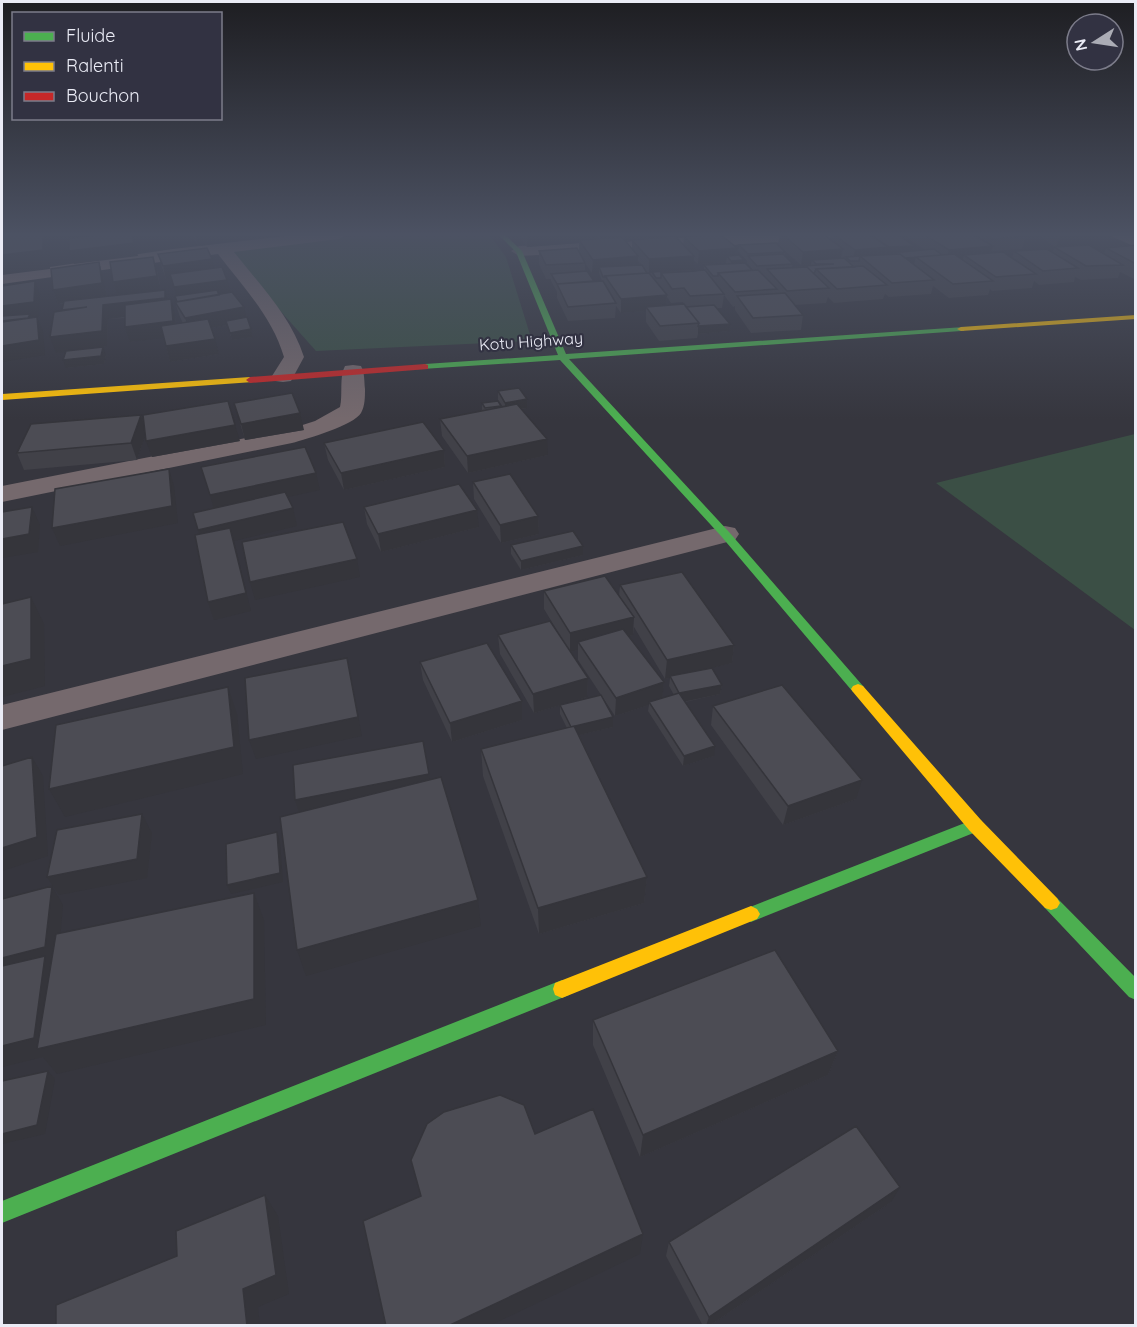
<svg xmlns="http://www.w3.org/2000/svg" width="1137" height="1327" viewBox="0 0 1137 1327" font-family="Quicksand,sans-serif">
  <rect width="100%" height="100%" fill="#36363e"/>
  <path fill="#3b4f45" d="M370 234H489L506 257 532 341 316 351 228 252Z
    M1135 434V630L936 483Z"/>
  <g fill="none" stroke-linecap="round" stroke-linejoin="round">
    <path fill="#75696d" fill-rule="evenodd" d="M303 234H347L339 239 234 252C260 285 291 316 304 357L291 381 283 382 275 381 272 376 284 357C272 316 243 287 218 254L2 284V274L173 249Z
      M760 234H852L844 239 519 256 511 251 519 246Z
      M1111 234 1136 236V247L1113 237Z
      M353 365 361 366C365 373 364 381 365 389 365 397 365 406 361 413 354 425 307 439 292 443L2 502V486L287 430 315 421 340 407C343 395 339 376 345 366Z
      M725 526 735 528 739 534 735 540 2 730V705Z"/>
    <path fill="#4caf50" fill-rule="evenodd" d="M498 234H504L522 251 566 354 964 327V331H961L569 359 729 532 863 686 865 689 863 692H853L721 536 560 360 422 369V365L425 364 558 355 516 252Z
      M975 819 981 820 983 825 981 830 751 922 745 919 742 914 745 909Z
      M1051 896 1057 898 1136 978V1000L1129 997 1045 908 1042 903 1045 898Z
      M562 980 569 983 571 989 569 995 2 1223V1201Z"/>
    <path fill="#ffc107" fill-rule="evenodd" d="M1136 315V319L961 331 957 329 961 327Z
      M250 377 254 380 253 382 2 400V394Z
      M858 684 863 686 981 820 1057 898 1060 903 1057 908 1051 910 1045 908 969 830 853 692 851 689 853 686Z
      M751 906 757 909 760 914 757 919 562 998 555 995 553 989 555 983Z"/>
    <path fill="#c62828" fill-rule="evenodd" d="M425 364 428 365V369L250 383 246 380 250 377Z"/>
  </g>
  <path fill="#414148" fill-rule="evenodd" d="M191 234H233L235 241 198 246Z
    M517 234H588V240L598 239 594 234H676L675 237 683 245 684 237 708 235 707 234H723L722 235 737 248 736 256 744 260V263L752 270H753L747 263V261L738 251 739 245 785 252V256L793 264 792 267 811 266V264L801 265 778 245 780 234H823L830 239 831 234H860L914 246 913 251 925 250 907 238 908 234H1095L1091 245H1090L1104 253 1106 248 1136 245V280L1120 272 1118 278 1081 280 1075 277 1074 282 1039 285 1034 281 1032 288 992 291 990 289 988 295 949 298 933 286 931 294 889 297 885 294 883 299 834 303 828 297 826 303 795 305 803 315 801 330 751 333 735 310V306L733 307 724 295 722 308H717L729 331 698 334 697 338 659 341 646 322V311L621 313 616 306 615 318 568 321 557 298V292L551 281V279H546L539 264V251L579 252V243L527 247ZM1022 234H1037L1055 247H1054L1053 252 1014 251 1012 258 991 253V251L1022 249 1026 236ZM632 241V249L626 242ZM637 260 642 265 637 266ZM693 260 698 264 726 262V264L704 265V270L696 271 693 269ZM585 263 592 273H599L602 281H594L585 271ZM667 297 671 303 683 302 686 307 666 306Z
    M158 254 215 268 247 318 253 337 232 340 227 325 211 328 219 354 170 362 164 337 130 342 125 318 108 319 107 346 78 350 106 355 104 364 66 368V351L56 353 64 304H58L53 290 103 276 107 297 117 296 113 282 157 270 161 290 132 294 168 300 175 314 176 324 183 323 180 317 175 302H177V296L172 279 166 280Z
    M498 391 527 399V408L521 409 548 455 468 473 442 436 440 419 482 411V403L503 407 498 400Z
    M234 403 304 430 245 440Z
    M141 415 144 426 240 441 152 457 145 434 137 460 24 470 17 453Z
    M324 443 444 450 445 467 344 490 328 460Z
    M473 482 538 516 539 534 501 543 474 499Z
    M364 507 479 527 381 552 367 524Z
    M511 545 583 546V555L521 570 511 554Z
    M620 585 734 645 732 663 705 669 722 685 720 694 685 702 714 756 683 766 648 711 649 705 615 716 578 660V650L570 652 544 609V591L619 596ZM634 627 665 679 670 678 669 686 674 695 662 698 664 682 629 636 633 635Z
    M498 635 588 678 587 697 562 704 613 727 579 735 647 877 644 903 539 934 483 776 481 749 567 728 560 714V705L534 713 500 654Z
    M420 662 522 701V720L452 742 423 680Z
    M713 706 856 799 783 825 711 725Z
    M593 1020 838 1051 828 1075 640 1157 593 1045Z
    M891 1202 709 1326H703L666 1256 669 1242Z"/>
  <path fill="#35353b" d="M2 234H48L50 241V269L2 275Z
    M55 234H72L56 236Z
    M94 234H132L138 256 74 264 69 251 78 249 74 236Z
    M195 234H233L235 241 198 246Z
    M237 234H268L238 239Z
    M527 234H588L587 242 579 240V243L527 247Z
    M625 234H676V237L632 240V241L625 242Z
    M746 234H769L746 235Z
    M1078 234H1095L1091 245 1056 248 1060 235Z
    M619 235V242L602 243V237Z
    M914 246 912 252 890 253V254L860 256 852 261 855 250Z
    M993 246 989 259 964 255 962 261 945 263 949 250Z
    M737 248 735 261 744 260 743 267 731 268V261L727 256 726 262 698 264 699 251Z
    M843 249 840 262 812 260 811 264 801 265 803 252Z
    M638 256 637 270 599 267V273H592L593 260Z
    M694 256 693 269 649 273V259Z
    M153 257 161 290 117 296 113 282Z
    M916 257 914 264 896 265 898 258Z
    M212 259 216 273 166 280 163 266Z
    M99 262 103 276 107 297 58 304 53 290Z
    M227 280 231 294 178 301 174 287Z
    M35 281 40 295 39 316 37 317 43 331 45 355 2 362V306Z
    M165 290 169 304V312L108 319 107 346 56 353 50 337 103 305Z
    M667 295 666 309 646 307V311L621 313V299Z
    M171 299 175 314 177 336 130 342 125 327Z
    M244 307 247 321H226L227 325 190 332 185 318Z
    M730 324 729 331 698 334V326Z
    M251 329 253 337 232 340 230 333Z
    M215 339 219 354 170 362 166 346Z
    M103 347 106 355 104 364 66 368 63 360Z
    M527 399V408L505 411V403Z
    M300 413 304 430 245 440 241 424Z
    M141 415 146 432 137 460 131 443Z
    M235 425 240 441 152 457 146 441Z
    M547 439 548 455 468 473 467 456Z
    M444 450 445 467 344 490 341 473Z
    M169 469 174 486 178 523 60 546 52 528Z
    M316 473 320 490 215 513 210 495Z
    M32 507 40 525 38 552 2 558V539Z
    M293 508 297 526 234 541 251 611 214 620 208 602 204 548 198 530Z
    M477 510 479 527 381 552 378 534Z
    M538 516 539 534 501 543 500 525Z
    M583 546V555L521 570V561Z
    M357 559 360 577 255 600 250 582Z
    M31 597 44 624 45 686 2 697V666Z
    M634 617 633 635 583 649 578 642V650L570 652V633Z
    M734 645 732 663 671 678 670 676V678L665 679 667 660Z
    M347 658 362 736 256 759 249 740Z
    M588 678 587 697 534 713 533 694Z
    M664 682 662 701 649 702V705L615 716 616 698Z
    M722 685 720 694 678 703 679 693Z
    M228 687 237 714 243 774 65 817 49 789Z
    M522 701V720L452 742 450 723Z
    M613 717V727L571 737V727Z
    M715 746 714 756 683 766 684 756Z
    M32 757 43 776 48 856 2 871V848Z
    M429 774 432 793 301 818 295 800Z
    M862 780 856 799 783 825 788 806Z
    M142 814 152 833 147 878 59 895 47 877Z
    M277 832 280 842 283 882 231 894 227 885Z
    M647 877 644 903 539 934 538 908Z
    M52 886 63 905 58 965 254 893 264 920 266 1025 57 1074 43 1057 2 1067V958Z
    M478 900 481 926 306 976 297 950Z
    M838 1051 828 1075 640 1157 643 1135Z
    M48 1071 55 1079 45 1134 2 1144V1134Z
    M900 1187 891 1202 709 1326H706L709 1317Z
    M265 1195 278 1216 289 1294 258 1307 260 1326H247L243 1289Z
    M643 1234 640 1254 489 1326H448Z"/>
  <path fill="#4c4c54" stroke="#35353b" stroke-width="1.5" d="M2 234H43V250L2 255Z
    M73 234H94L74 236Z
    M108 234H132L134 243 69 251V238Z
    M600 234H618L619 235 602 237Z
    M720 234 737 248 699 251 684 237Z
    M782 234H823L843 249 803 252Z
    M833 234H847L849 235 869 234 889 247 855 250Z
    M847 234H860L849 235Z
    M869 234H897L914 246 888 247Z
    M923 234H972L993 246 949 250Z
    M983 234H1022L1026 236 992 239Z
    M1058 234H1078L1060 235Z
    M675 236 694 256 649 259 632 240Z
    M622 237 638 256 593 260 579 240Z
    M776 243 785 252 748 254 739 245Z
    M1089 245 1123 265 1086 266 1054 247Z
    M1136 245V264L1106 248Z
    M207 248 212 259 163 266 158 254Z
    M577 248 585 263 546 265 539 251Z
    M934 249 942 255 905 258 900 254H892L890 253Z
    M1047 249 1078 268 1043 271 1014 251Z
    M1003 252 1036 274 996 277 964 255Z
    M783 254 793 264 757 266 748 256Z
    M900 254 934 280 892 283 860 256Z
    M954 254 993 281 953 284 916 257Z
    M739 255 744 260 731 261 727 256Z
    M860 256 859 261H850L846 257Z
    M153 257 157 276 113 282 110 262Z
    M844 258 854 267 816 269 814 274 807 267 803 266 834 264H816L812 260Z
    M99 262 102 283 53 290 51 269Z
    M745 263 752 270 718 273V276H713L704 265Z
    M642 265 647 273 605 276 606 277H603L599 267Z
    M863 266 887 285 837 289 816 269Z
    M222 267 227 280 174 287 170 274Z
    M807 267 829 288 787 291 767 269Z
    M694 269 696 271 661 273V278H656L652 272Z
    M705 270 724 294 690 296 684 288 672 289 661 273Z
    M758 270 777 289 735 292 718 273Z
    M587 271 594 281 557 284 551 274Z
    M649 273 667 295 621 299 605 276Z
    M35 281 34 302 2 306V286Z
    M603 281 616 303 568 307 557 284Z
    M165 290V298L103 305 102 331 50 337 54 312 87 307 62 310 64 301Z
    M217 290 219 295 177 302 175 296Z
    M232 292 244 307 185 318 175 302Z
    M785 293 803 315 753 318 737 296Z
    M171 299 173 321 125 327V305Z
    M684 304 699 323 660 326 646 307Z
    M714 305 730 324 698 326 699 323 686 307Z
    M30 314 28 318 2 321V316Z
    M37 317 39 340 2 346V322Z
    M247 317 251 329 230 333 226 321Z
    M208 319 215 339 166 346 161 326Z
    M103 347 101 356 63 360 66 351Z
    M519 388 527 399 505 403 498 391Z
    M292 393 300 413 241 424 234 403Z
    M228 401 235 425 146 441 143 415Z
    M498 401 501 406 485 408 482 403Z
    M517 404 547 439 467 456 440 419Z
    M141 415 131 443 17 453 31 424Z
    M423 422 444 450 341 473 324 443Z
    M305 447 316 473 210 495 201 467Z
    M169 469 172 506 52 528 55 489Z
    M510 474 538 516 500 525 473 482Z
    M459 484 477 510 378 534 364 507Z
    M285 492 293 508 198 530 193 513Z
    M32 507 29 534 2 539V512Z
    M343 522 357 559 250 582 242 542Z
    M230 528 246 593 208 602 195 535Z
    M573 531 583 546 521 561 511 545Z
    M682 572 734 645 667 660 620 585Z
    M605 576 634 617 570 633 544 591Z
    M31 597V659L2 666V604Z
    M550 621 588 678 533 694 498 635Z
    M623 629 664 682 616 698 578 642Z
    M487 643 522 701 450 723 420 662Z
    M347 658 358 717 249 740 245 678Z
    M712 668 722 685 679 693 715 746 684 756 649 702 679 693 670 676Z
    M782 685 862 780 788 806 713 706Z
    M228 687 234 747 49 789 56 725Z
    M601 695 613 717 571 727 560 705Z
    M574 726 647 877 538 908 481 749Z
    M423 741 429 774 295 800 293 765Z
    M32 757 37 837 2 848V766Z
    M441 777 478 900 297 950 280 817Z
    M142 814 137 859 47 877 57 830Z
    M277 832 280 873 227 885 226 844Z
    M52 886 45 947 2 958V899Z
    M254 893V999L37 1049 56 934Z
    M775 950 838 1051 643 1135 593 1020Z
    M45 956 34 1038 2 1046V966Z
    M48 1071 37 1125 2 1134V1081Z
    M500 1095 524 1105 535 1134 593 1109 643 1234 448 1326H386L363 1221 421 1196 411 1160 427 1124 444 1112Z
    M856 1126 900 1187 709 1317 669 1242Z
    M265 1195 276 1275 243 1289 247 1326H56V1305L177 1256 176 1231Z"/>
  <linearGradient id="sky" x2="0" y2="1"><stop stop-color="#1e1e22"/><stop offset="0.56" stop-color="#4c5263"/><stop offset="1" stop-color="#4c5263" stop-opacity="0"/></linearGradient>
  <rect width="1137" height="419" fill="url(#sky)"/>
  <g text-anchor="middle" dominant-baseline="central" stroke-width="4.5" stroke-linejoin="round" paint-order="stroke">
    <g font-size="16" fill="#eaebf5" stroke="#323242">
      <text transform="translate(531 341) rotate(-4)">Kotu Highway</text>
    </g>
  </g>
  <rect width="1137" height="1327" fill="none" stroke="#eaebf5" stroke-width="6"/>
  <rect x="12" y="12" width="210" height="108" fill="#323242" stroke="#7c7c8a" stroke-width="1.5"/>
  <rect x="24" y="32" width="30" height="9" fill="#4caf50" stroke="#7c7c8a" stroke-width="1.5"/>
  <text x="66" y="42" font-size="18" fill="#eaebf5">Fluide</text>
  <rect x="24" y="62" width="30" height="9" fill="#ffc107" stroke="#7c7c8a" stroke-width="1.5"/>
  <text x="66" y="72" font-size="18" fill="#eaebf5">Ralenti</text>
  <rect x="24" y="92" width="30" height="9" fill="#c62828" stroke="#7c7c8a" stroke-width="1.5"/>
  <text x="66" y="102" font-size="18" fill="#eaebf5">Bouchon</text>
  <g transform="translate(1095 42) rotate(258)"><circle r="28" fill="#323242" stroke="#7c7c8a" stroke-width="1.5"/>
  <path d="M0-4.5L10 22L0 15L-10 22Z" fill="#abacb5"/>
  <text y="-9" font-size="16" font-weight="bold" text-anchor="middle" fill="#eaebf5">N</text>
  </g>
</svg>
